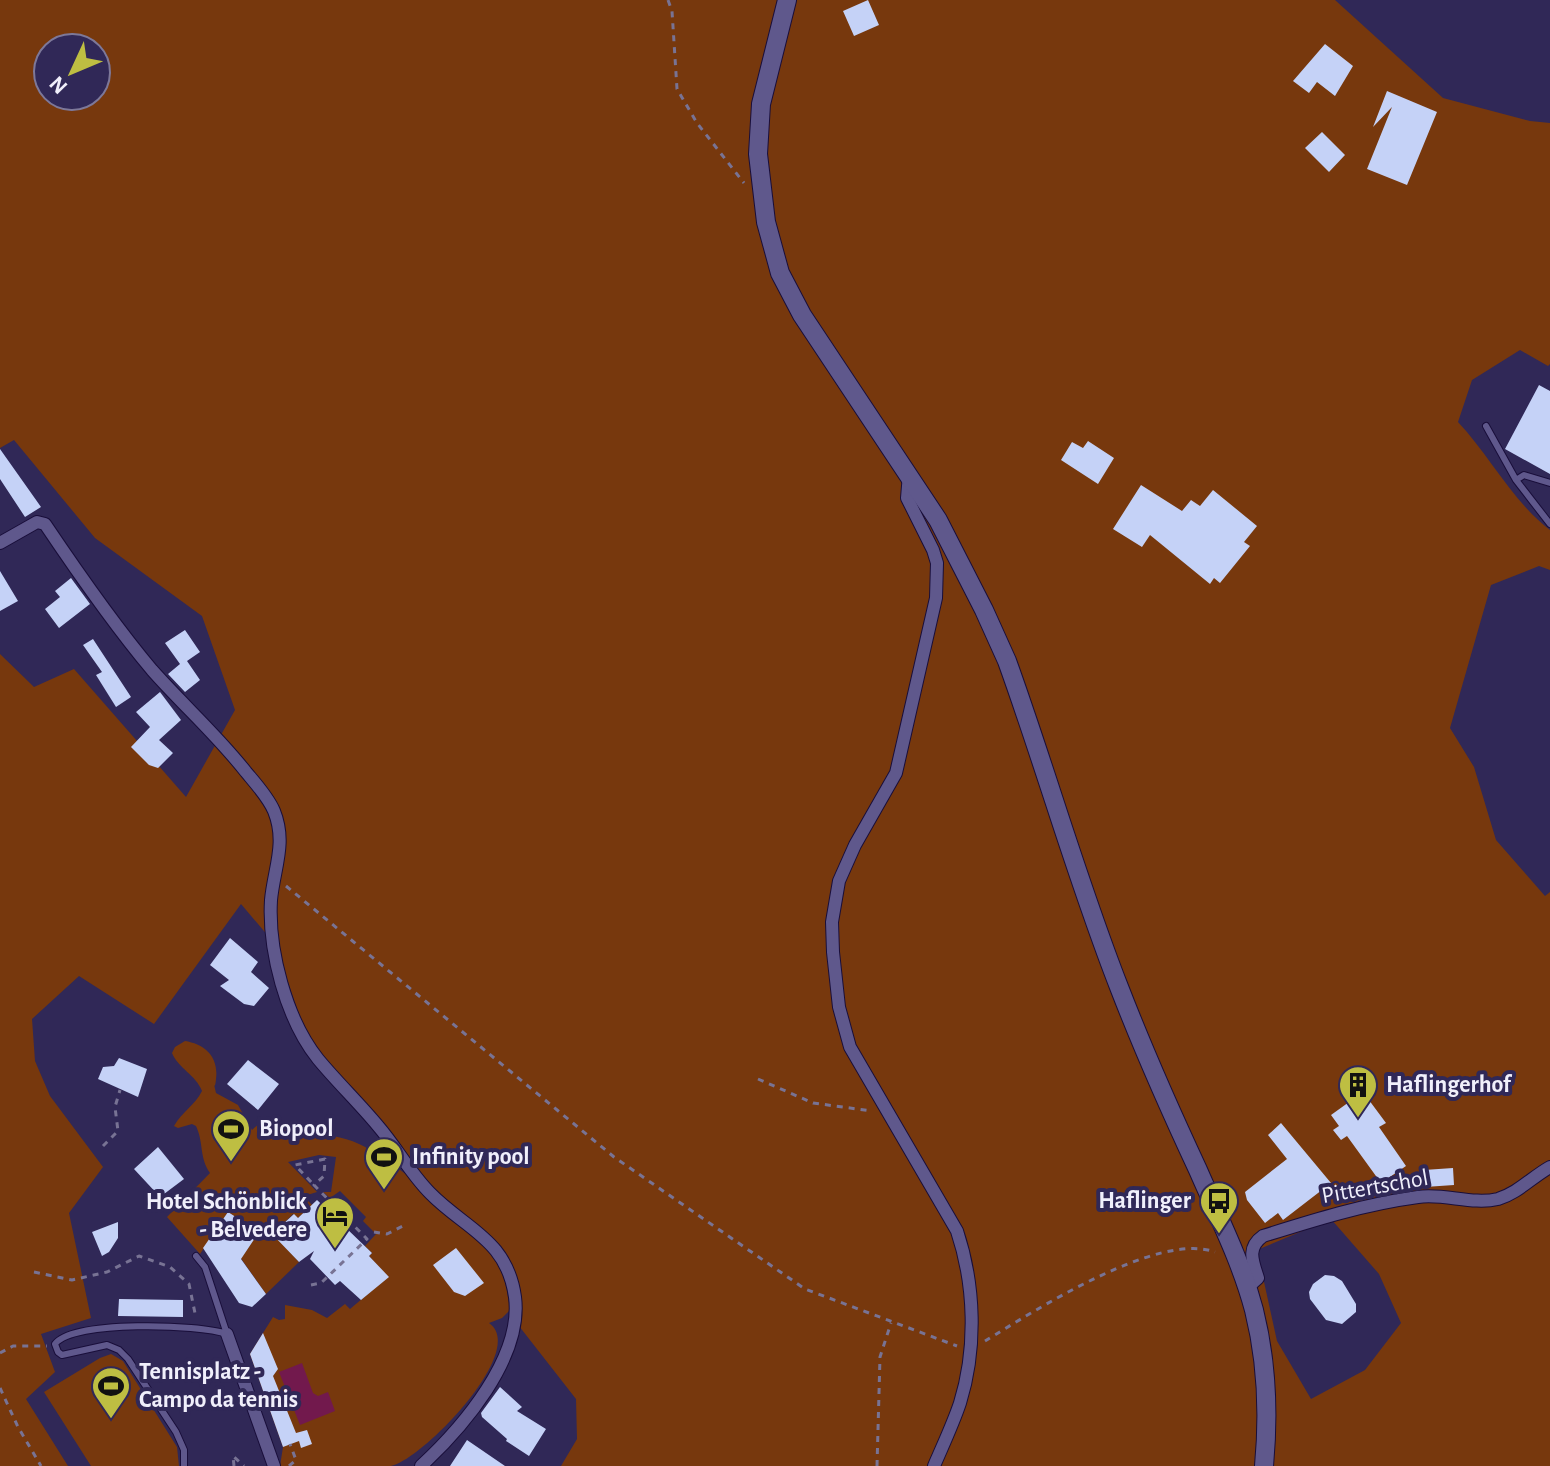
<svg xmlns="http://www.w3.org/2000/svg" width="1550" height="1466" viewBox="0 0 1550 1466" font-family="'Alegreya Sans',sans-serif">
  <rect width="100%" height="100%" fill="#302857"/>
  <path fill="#77380d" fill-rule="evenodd" d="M0 0H1335L1443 98 1530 121 1550 123V364L1548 366 1520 350 1472 380 1458 422C1490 456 1513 502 1550 530V570L1539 566 1491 585 1450 728 1474 767 1496 840 1545 896 1550 892V1466H561L577 1439 576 1399 519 1326V1293L510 1261 481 1228 442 1199 317 1050 304 1029 275 944 241 904 154 1024 79 976 32 1019 35 1061 50 1096 103 1167 69 1213 91 1318 41 1334 55 1372 26 1399 68 1466H0V654L34 687 74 669 186 797 235 710 202 616 95 538 14 440 0 448ZM48 48H96V96H48ZM1331 1219 1379 1274 1401 1323 1365 1370 1311 1399 1277 1341 1257 1250Z
    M185 1041C204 1044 219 1056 216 1079 215 1092 213 1079 216 1093L238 1105 252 1130 264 1119C289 1139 323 1130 352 1141 389 1154 482 1233 500 1268 506 1281 508 1296 510 1310L502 1318 489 1323C529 1350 422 1460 391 1466 382 1466 370 1466 360 1466 333 1466 306 1466 280 1466L283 1447 250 1354 273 1317 279 1320 285 1319V1305L312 1310 327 1318 345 1304 350 1309 388 1277 369 1256 372 1253 365 1246 376 1234 363 1221 366 1217 340 1191 330 1198 323 1192H331L336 1157 319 1155 288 1162 317 1192 304 1196 312 1205 298 1218 293 1214 273 1234 299 1262 266 1294 233 1247 235 1244 246 1251 258 1233 228 1212 200 1254 167 1217 210 1173C199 1157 204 1143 196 1126L192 1124 178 1128 174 1126C182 1112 195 1105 202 1091 196 1075 178 1068 172 1053L175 1047Z
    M111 1354 123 1361 177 1447 179 1466H91L44 1392 100 1358Z"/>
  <path fill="#72194d" d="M302 1363 313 1393 318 1396 328 1392 335 1411 300 1425 279 1372Z"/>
  <path fill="#c5d2f7" d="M868 0 879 25 854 36 843 11Z
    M1325 44 1353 66 1335 96 1317 82 1309 93 1293 81Z
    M1387 91 1437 112 1407 185 1367 169 1392 107 1373 127Z
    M1322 132 1345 155 1329 172 1305 148Z
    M1539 385 1550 391V474L1505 449Z
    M1088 441 1114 458 1098 484 1061 460 1072 442 1083 448Z
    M0 449 41 507 25 517 0 479Z
    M1141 485 1182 511 1191 500 1200 506 1213 490 1257 526 1244 542 1250 546 1220 583 1214 578 1210 584 1150 535 1142 547 1113 529Z
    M0 571 18 601 0 611Z
    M71 578 90 604 59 628 45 609 60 597 55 591Z
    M185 630 200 652 187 661 200 680 185 692 168 674 180 664 165 643Z
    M93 639 131 697 116 707 96 675 102 672 83 645Z
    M160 692 181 720 159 740 173 753 158 768 149 765 131 747 150 727 136 712Z
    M230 938 258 962 251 972 269 988 254 1006 244 1004 220 986 229 980 210 965Z
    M119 1058 147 1069 138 1097 98 1079 103 1067 114 1066Z
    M248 1060 279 1084 258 1110 227 1084Z
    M1363 1092 1386 1123 1379 1127 1406 1166 1381 1183 1347 1136 1341 1140 1333 1130 1339 1126 1331 1115Z
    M1281 1123 1331 1183 1283 1220 1278 1213 1265 1223 1247 1200 1245 1192 1287 1159 1268 1135Z
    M158 1147 184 1179 160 1197 134 1169Z
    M1453 1168 1454 1185 1425 1187 1424 1170Z
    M317 1200 372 1253 369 1256 389 1277 361 1300 340 1281 335 1285 310 1259 314 1251 299 1262 272 1234 294 1214 298 1218Z
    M228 1212 259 1232 241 1259 266 1294 252 1307 239 1303 203 1248Z
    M118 1222V1238L109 1252 102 1256 92 1232Z
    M456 1248 484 1283 465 1296 454 1292 433 1265Z
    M1325 1275 1334 1276 1342 1281 1356 1304V1312L1342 1324 1326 1320 1310 1299 1309 1292 1313 1284Z
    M119 1299 183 1300V1317L118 1316Z
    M263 1333 278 1369 273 1376 296 1433 307 1430 312 1444 301 1448 299 1441 283 1447 250 1354Z
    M500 1387 522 1407 517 1411 546 1429 529 1456 506 1441 507 1439 482 1417 481 1413Z
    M467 1440 505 1466H450Z"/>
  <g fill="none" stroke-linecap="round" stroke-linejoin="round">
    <defs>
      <path id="lane" d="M1486 426 1516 480 1550 524
        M1516 480 1524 475 1550 483
        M196 1256 205 1267 227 1334
        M184 1466V1450L176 1432 128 1359 119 1350 107 1345 62 1355 58 1352 55 1344C73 1320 199 1324 227 1334"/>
      <path id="street" d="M909 474 907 498 933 550 937 563 936 598 896 773 855 845 839 881 832 922 833 952 839 1007 850 1047 957 1231C975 1285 977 1348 960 1403 953 1424 943 1445 934 1466
        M0 543 37 522 45 524C78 573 114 625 152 670 183 705 217 735 246 772 256 784 268 797 274 811 287 843 274 868 271 900 268 950 286 1019 318 1059 337 1082 359 1103 378 1126 397 1148 410 1173 430 1193 465 1229 507 1239 515 1297 523 1358 462 1428 421 1466
        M1247 1288 1258 1278C1253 1262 1246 1248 1263 1236 1314 1220 1365 1204 1418 1197 1444 1193 1472 1205 1498 1199 1518 1193 1532 1177 1550 1167
        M227 1334 274 1466"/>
      <path id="secondary" d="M787 0 761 104 758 154 766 222 780 273 802 315 938 520 984 610 1007 661C1046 769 1077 880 1119 987 1143 1049 1170 1110 1198 1170 1218 1216 1241 1261 1254 1310 1267 1362 1269 1413 1264 1466"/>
    </defs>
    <use href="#lane" stroke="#190e3a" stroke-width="8"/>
    <use href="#street" stroke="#190e3a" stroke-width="14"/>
    <use href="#secondary" stroke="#190e3a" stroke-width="20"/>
    <path stroke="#787394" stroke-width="3" stroke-dasharray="6 6" stroke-linecap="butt" d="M668 0 672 11 677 89 697 123 744 183
      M286 886 614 1157 805 1289 957 1346
      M758 1079 813 1103 872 1111
      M103 1146 118 1131 115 1107 120 1090
      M376 1175 380 1163 379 1151
      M374 1232 387 1234 405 1225
      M34 1272 72 1280 107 1272 139 1256 170 1267 189 1284 196 1318
      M311 1285 321 1283 367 1239 314 1185 324 1176 325 1159 295 1165 314 1185
      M985 1341C1034 1311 1158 1231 1215 1252
      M0 1353 13 1346H47
      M0 1388 18 1427 41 1466
      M234 1466 233 1456 244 1466
      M289 1466 296 1460 290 1444
      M877 1466 880 1357 891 1323"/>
    <use href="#lane" stroke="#5f588c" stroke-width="6"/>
    <use href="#street" stroke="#5f588c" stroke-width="12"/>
    <use href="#secondary" stroke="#5f588c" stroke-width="18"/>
  </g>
  <defs>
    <symbol id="building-pin" viewBox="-11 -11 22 30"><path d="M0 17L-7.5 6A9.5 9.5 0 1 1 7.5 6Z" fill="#bebe42" stroke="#302857"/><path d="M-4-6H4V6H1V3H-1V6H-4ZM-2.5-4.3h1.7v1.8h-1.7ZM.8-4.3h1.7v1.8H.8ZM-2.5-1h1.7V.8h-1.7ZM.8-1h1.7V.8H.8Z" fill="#111"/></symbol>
    <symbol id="stadium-pin" viewBox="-11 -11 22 30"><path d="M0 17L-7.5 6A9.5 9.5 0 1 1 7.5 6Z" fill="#bebe42" stroke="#302857"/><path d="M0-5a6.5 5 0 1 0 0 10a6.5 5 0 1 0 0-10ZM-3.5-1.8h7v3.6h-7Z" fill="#111"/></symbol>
    <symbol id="bus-pin" viewBox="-11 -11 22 30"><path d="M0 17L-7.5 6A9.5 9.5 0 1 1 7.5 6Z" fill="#bebe42" stroke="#302857"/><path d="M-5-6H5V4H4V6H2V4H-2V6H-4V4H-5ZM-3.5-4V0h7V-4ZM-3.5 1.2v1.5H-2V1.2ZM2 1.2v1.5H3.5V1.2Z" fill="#111"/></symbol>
    <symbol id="hotel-pin" viewBox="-11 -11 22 30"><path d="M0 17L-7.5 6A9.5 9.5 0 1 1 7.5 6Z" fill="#bebe42" stroke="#302857"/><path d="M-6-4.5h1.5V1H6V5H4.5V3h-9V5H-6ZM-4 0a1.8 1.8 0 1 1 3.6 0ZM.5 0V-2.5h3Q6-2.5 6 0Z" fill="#111"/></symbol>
  </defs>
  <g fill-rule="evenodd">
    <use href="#building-pin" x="1336" y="1063" width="44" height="60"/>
    <use href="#stadium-pin" x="209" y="1107" width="44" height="60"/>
    <use href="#stadium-pin" x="362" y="1135" width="44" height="60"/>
    <use href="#bus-pin" x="1197" y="1179" width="44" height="60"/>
    <use href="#hotel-pin" x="313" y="1194" width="44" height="60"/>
    <use href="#stadium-pin" x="89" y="1364" width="44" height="60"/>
  </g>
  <g text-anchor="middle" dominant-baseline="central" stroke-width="8" stroke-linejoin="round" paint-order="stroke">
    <g font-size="24" font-weight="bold" fill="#f0effb" stroke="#302857" text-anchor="start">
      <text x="1386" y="1085">Haflingerhof</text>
      <text x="259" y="1129">Biopool</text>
      <text x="412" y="1157">Infinity pool</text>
      <text x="1191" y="1201" text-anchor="end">Haflinger</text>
      <text x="307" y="1202" text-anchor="end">Hotel Schönblick<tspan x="307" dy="28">- Belvedere</tspan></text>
      <text x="139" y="1372">Tennisplatz -<tspan x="139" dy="28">Campo da tennis</tspan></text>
    </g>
    <g font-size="24" fill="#f0effb" stroke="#302857">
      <text transform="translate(1375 1187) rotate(-10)">Pittertschol</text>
    </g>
  </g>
  <g transform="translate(72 72) rotate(226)"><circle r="38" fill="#302857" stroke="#7d7899" stroke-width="2"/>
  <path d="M0-6L14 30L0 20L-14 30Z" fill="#bebe42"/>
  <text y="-12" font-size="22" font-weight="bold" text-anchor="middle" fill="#f0effb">N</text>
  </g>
</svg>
